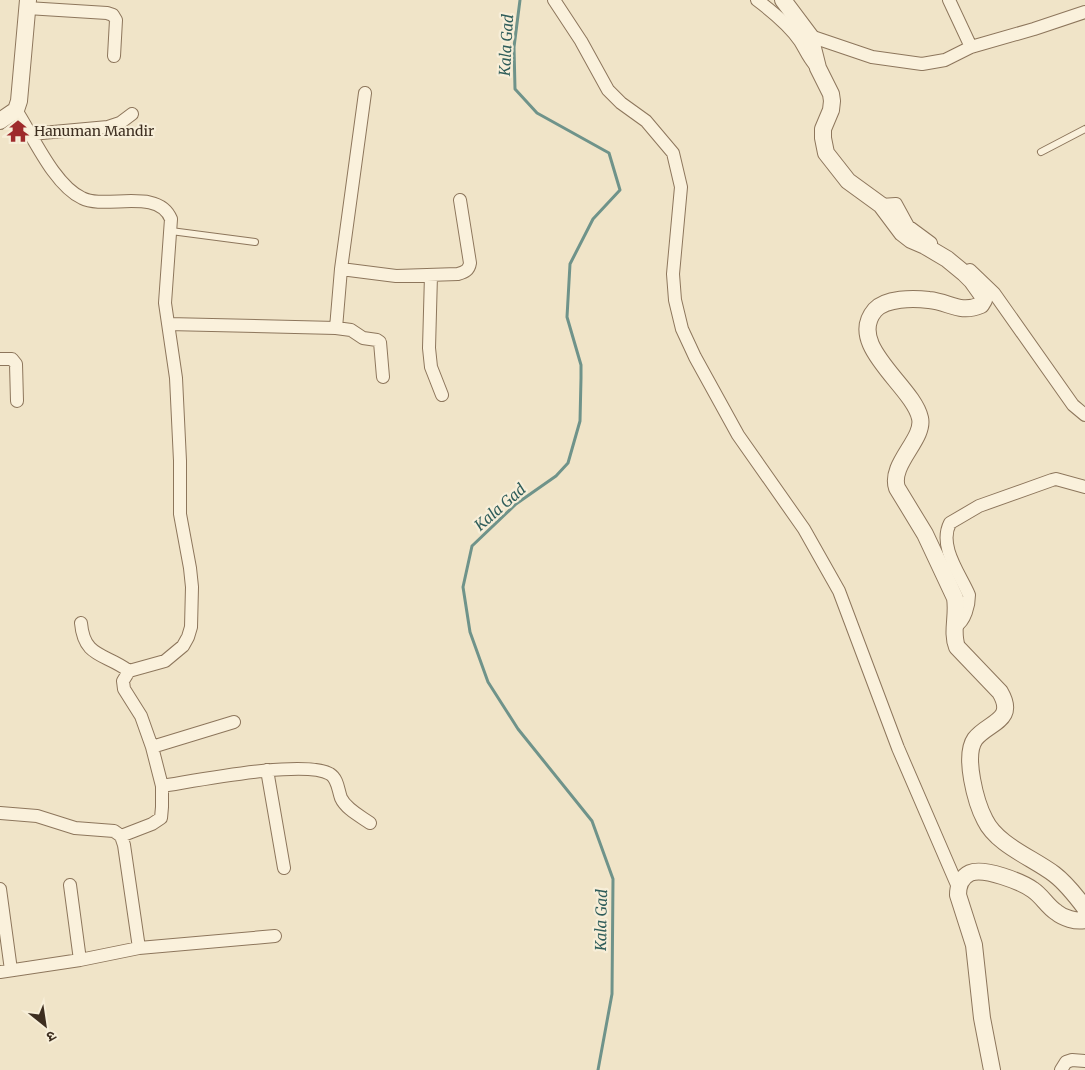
<svg xmlns="http://www.w3.org/2000/svg" width="1085" height="1070" viewBox="0 0 1085 1070" font-family="Merriweather,'Noto Sans Devanagari',serif">
  <rect width="100%" height="100%" fill="#f0e4c8"/>
  <g fill="none" stroke-linecap="round" stroke-linejoin="round">
    <path stroke="#6f938a" stroke-width="3" d="M520 0 514 47 515 89 537 113 609 153 620 190 593 219 570 264 567 317 581 365V378L580 421 568 463 556 476 516 504 472 546 463 587 470 632 488 682 518 729 592 821 613 879 612 994 598 1070"/>
    <defs>
      <path id="service" d="M1041 152 1085 129
        M171 231 255 242"/>
      <path id="minor" d="M554 0 581 41 608 90 621 103 646 121 673 153 681 187 673 274 675 300 682 329 695 357 738 435 804 529 839 591 898 748 958 887
        M757 0C773 12 789 25 800 41 805 49 808 57 815 65
        M949 0 971 47
        M27 8 107 13 113 15 116 20 114 56
        M810 36 872 57 922 64 945 60 971 47 1034 29 1085 12
        M16 110C33 136 54 185 82 198 105 210 158 187 171 219L165 303 176 378 180 461V514L190 568 192 587 191 627 188 637 183 646 165 661 129 671 123 681 124 689 141 716 152 747
        M31 134 108 127 120 123 132 114
        M881 205 896 204 908 226 931 243
        M341 269 396 276 458 274C465 272 469 270 470 263L460 200
        M970 270 994 293 1073 405 1085 415
        M431 275 429 348 431 367 442 395
        M168 324 336 328 341 269 365 93
        M336 328 351 330 363 338 377 340 380 342 383 377
        M0 359H12L16 364 17 401
        M81 623C84 658 105 653 129 671
        M956 626C965 621 969 605 969 595 960 574 938 546 950 523L979 506 1052 480 1056 479 1085 487
        M267 770 284 868
        M162 786 152 747 234 722
        M0 813 37 816 75 828 114 831 121 836 124 845 139 948
        M121 836 152 824 161 818 162 807V786C195 781 304 759 330 774 338 779 338 790 341 798 346 809 360 816 370 823
        M70 885 80 960
        M0 889 11 970
        M0 972 80 960 139 948 275 936
        M1061 1070 1066 1062 1072 1060 1085 1061"/>
      <path id="tertiary" d="M783 0 810 36 818 68 831 94 832 101 831 110 823 129V138L826 153 848 181 881 205 902 233 911 240 925 246 947 259 964 273 972 281 982 295 984 300 981 305C959 314 950 302 929 300 913 298 886 298 875 310 845 345 913 386 920 418 925 439 889 464 897 488L925 534 955 598C958 615 951 632 957 647L1000 692C1017 721 988 722 975 739 963 756 976 803 985 820 997 845 1033 858 1054 874 1066 883 1076 896 1085 908
        M0 121 16 110 19 101 28 0
        M992 1070 982 1018 974 945 958 895C958 887 961 877 970 873 984 867 1022 882 1033 890 1042 896 1047 906 1056 912 1063 918 1076 922 1085 920"/>
    </defs>
    <use href="#service" stroke="#8d765c" stroke-width="8"/>
    <use href="#minor" stroke="#8d765c" stroke-width="14"/>
    <use href="#tertiary" stroke="#8d765c" stroke-width="18"/>
    <use href="#service" stroke="#faf1dc" stroke-width="6"/>
    <use href="#minor" stroke="#faf1dc" stroke-width="12"/>
    <use href="#tertiary" stroke="#faf1dc" stroke-width="16"/>
  </g>
  <defs>
    <symbol id="temple-bare" viewBox="-9 -9 18 18"><path d="M0-6L5-2H3V0L6.5 2.5H4V6H1.5V3h-3V6H-4V2.5H-6.5L-3 0V-2H-5Z" fill="#9e2a2b" stroke="#f7eed8" stroke-width="2.5" paint-order="stroke"/></symbol>
  </defs>
  <g fill-rule="evenodd">
    <use href="#temple-bare" x="2" y="115" width="32" height="32"/>
  </g>
  <g text-anchor="middle" dominant-baseline="central" stroke-width="4.5" stroke-linejoin="round" paint-order="stroke">
    <g font-size="14" fill="#3d2e20" stroke="#f7eed8" text-anchor="start">
      <text x="34" y="131">Hanuman Mandir</text>
    </g>
    <g font-size="15" font-style="italic" fill="#2f5d5a" stroke="#f7eed8">
      <text transform="translate(506 45) rotate(-87)">Kala Gad</text>
      <text transform="translate(500 507) rotate(-41)">Kala Gad</text>
      <text transform="translate(601 920) rotate(-89)">Kala Gad</text>
    </g>
  </g>
  <g transform="translate(45 1025) rotate(150)" stroke="#f7eed8" stroke-width="4" paint-order="stroke">
  <path d="M0-4L9 19L0 12L-9 19Z" fill="#3d2e20"/>
  <text y="-8" font-size="14" font-weight="bold" text-anchor="middle" fill="#3d2e20">उ</text>
  </g>
</svg>
